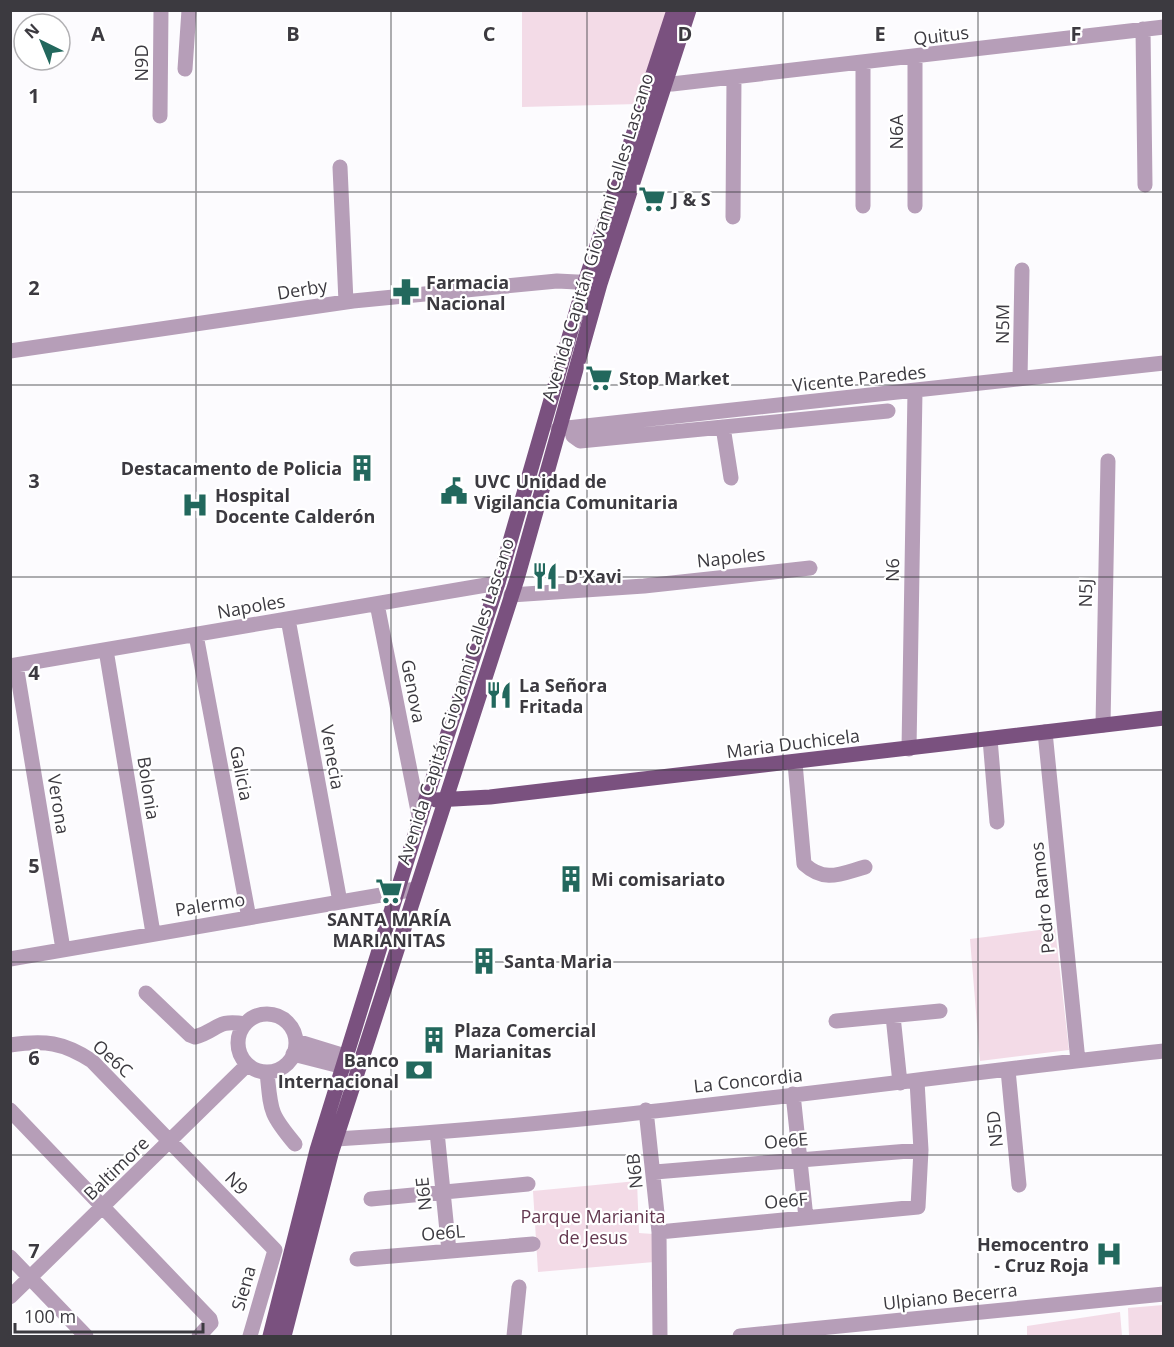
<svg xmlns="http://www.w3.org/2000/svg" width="1174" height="1347" viewBox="0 0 1174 1347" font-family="'Open Sans',sans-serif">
  <rect width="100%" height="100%" fill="#fcfbfe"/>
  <path fill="#f3dbe7" d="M522 11H668L638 104 522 107Z
    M1055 928 1069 1050 980 1061 970 939Z
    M637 1181 639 1233 653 1234 654 1262 538 1272 533 1191Z
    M1163 1305V1336H1129L1128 1308Z
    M1120 1312 1122 1336H1027V1326Z"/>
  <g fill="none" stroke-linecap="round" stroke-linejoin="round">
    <path stroke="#b69eb8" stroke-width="15" d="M1143 29 1145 185
      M915 58V206
      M185 69 189 10
      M654 82 672 84 1164 27
      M160 116 161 10
      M340 167 346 302
      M863 206V63
      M733 217 734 77
      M10 351 353 301 557 281 597 283
      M1020 379 1022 270
      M723 427 731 478
      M571 428 573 436 580 441 888 411
      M558 429 1164 363
      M511 595 644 586 810 568
      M377 604 420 821
      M288 619 340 902
      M196 635 249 918
      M106 650 153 933
      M16 665 63 949
      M10 666 498 583
      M1103 725 1108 461
      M1045 732 1078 1061
      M990 739 997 822
      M909 749 915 391
      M795 763 804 864C825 883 840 874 865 867
      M10 959 416 889
      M146 993 190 1035 195 1037C219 1030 216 1019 245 1024
      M238 1043a29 29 0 1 1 58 0a29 29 0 1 1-58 0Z
      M893 1016 900 1083
      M836 1021 940 1011
      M296 1041 348 1057
      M10 1045C45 1040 63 1042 92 1061L275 1250 250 1336
      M293 1054 344 1067
      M1008 1070 1019 1185
      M267 1072C271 1111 269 1113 295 1144
      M793 1094 806 1218
      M10 1110 210 1319 211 1323 199 1336
      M646 1110 659 1232 660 1336
      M437 1132 449 1251
      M336 1139C613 1123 888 1081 1164 1051
      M655 1172 921 1150
      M371 1199 528 1184
      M659 1232 918 1207 921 1150 917 1081
      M10 1257 86 1336
      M357 1259 533 1244
      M10 1297 247 1065
      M514 1336 519 1287
      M740 1336 1164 1294"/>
    <path stroke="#7a517f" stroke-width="15" d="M436 800 490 797 1164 718
      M270 1336 317 1150 426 799 498 583 585 282 674 10
      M284 1336 331 1154 517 579 600 284 689 10"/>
  </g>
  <path fill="none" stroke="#3c3a40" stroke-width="1.5" stroke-opacity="0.55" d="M196 10V1336M391 10V1336M587 10V1336M783 10V1336M978 10V1336M10 192H1164M10 385H1164M10 577H1164M10 770H1164M10 962H1164M10 1155H1164"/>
  <defs>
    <symbol id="supermarket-bare" viewBox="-9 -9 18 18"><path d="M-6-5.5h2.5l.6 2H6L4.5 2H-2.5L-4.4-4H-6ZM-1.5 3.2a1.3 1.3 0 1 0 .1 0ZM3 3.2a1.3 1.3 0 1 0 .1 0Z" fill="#22685d" stroke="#fff" stroke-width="2.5" paint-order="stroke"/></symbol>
    <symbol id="pharmacy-bare" viewBox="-9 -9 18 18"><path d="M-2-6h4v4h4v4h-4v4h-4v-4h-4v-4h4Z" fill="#22685d" stroke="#fff" stroke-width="2.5" paint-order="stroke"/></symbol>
    <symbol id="building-bare" viewBox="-9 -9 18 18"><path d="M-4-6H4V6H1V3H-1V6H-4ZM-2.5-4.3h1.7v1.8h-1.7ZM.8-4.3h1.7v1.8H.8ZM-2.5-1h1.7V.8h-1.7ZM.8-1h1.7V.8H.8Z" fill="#22685d" stroke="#fff" stroke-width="2.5" paint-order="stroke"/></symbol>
    <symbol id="civic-bare" viewBox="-9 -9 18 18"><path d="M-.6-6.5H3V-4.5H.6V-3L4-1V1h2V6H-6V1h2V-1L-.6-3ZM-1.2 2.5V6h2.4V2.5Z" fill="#22685d" stroke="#fff" stroke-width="2.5" paint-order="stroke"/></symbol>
    <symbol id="hospital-bare" viewBox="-9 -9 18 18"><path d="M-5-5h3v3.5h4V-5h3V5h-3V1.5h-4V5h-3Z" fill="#22685d" stroke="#fff" stroke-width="2.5" paint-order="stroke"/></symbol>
    <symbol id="restaurant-bare" viewBox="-9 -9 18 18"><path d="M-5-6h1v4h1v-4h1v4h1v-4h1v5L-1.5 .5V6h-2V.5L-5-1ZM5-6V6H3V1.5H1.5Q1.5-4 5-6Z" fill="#22685d" stroke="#fff" stroke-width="2.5" paint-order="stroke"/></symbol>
    <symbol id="bank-bare" viewBox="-9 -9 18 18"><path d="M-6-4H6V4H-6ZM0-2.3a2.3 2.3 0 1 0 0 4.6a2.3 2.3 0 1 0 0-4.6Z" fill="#22685d" stroke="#fff" stroke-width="2.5" paint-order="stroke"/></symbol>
  </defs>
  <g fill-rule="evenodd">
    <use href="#supermarket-bare" x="633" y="180" width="38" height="38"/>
    <use href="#pharmacy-bare" x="387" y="273" width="38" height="38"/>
    <use href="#supermarket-bare" x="580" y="359" width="38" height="38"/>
    <use href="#building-bare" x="343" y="449" width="38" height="38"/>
    <use href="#civic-bare" x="435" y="472" width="38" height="38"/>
    <use href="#hospital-bare" x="176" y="486" width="38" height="38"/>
    <use href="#restaurant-bare" x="526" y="557" width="38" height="38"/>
    <use href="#restaurant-bare" x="480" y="676" width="38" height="38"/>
    <use href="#building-bare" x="552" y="860" width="38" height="38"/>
    <use href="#supermarket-bare" x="370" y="872" width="38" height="38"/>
    <use href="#building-bare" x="465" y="942" width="38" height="38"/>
    <use href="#building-bare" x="415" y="1021" width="38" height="38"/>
    <use href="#bank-bare" x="400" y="1051" width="38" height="38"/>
    <use href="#hospital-bare" x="1090" y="1235" width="38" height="38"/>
  </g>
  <g text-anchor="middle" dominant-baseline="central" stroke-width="4.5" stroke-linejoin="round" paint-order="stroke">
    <g font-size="18" fill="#3c3a40" stroke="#fff">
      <text transform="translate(941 35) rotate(-7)">Quitus</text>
      <text transform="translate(141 63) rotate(-90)">N9D</text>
      <text transform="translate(896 132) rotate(-90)">N6A</text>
      <text transform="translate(597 237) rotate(-73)">Avenida Capitán Giovanni Calles Lascano</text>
      <text transform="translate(302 289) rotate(-9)">Derby</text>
      <text transform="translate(1002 324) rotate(-89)">N5M</text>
      <text transform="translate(859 378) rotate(-6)">Vicente Paredes</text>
      <text transform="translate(731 557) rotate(-6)">Napoles</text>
      <text transform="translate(892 570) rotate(-89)">N6</text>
      <text transform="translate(1085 593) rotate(-89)">N5J</text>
      <text transform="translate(251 606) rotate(-10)">Napoles</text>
      <text transform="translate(414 691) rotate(79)">Genova</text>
      <text transform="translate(455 701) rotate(-72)">Avenida Capitán Giovanni Calles Lascano</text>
      <text transform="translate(793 743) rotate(-7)">Maria Duchicela</text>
      <text transform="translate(333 757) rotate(80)">Venecia</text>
      <text transform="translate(242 773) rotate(79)">Galicia</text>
      <text transform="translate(149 788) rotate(81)">Bolonia</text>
      <text transform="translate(59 804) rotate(81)">Verona</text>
      <text transform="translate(1042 898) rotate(-96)">Pedro Ramos</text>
      <text transform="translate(210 904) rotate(-9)">Palermo</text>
      <text transform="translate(113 1058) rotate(42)">Oe6C</text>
      <text transform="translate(748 1080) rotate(-6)">La Concordia</text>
      <text transform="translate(994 1129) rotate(-96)">N5D</text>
      <text transform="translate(786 1140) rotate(-5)">Oe6E</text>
      <text transform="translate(116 1168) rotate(-44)">Baltimore</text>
      <text transform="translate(634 1171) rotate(-96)">N6B</text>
      <text transform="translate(237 1183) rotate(46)">N9</text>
      <text transform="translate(423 1194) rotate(-96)">N6E</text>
      <text transform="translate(786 1200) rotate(-5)">Oe6F</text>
      <text transform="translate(443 1232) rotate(-5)">Oe6L</text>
      <text transform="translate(243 1288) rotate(-74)">Siena</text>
      <text transform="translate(950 1296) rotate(-6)">Ulpiano Becerra</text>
    </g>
    <g font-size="18" font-weight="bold" fill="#3c3a40" stroke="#fff" text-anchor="start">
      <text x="672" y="199">J &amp; S</text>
      <text x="426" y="282">Farmacia<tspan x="426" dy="21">Nacional</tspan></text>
      <text x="619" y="378">Stop Market</text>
      <text x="342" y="468" text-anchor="end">Destacamento de Policia</text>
      <text x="474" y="481">UVC Unidad de<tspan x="474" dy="21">Vigilancia Comunitaria</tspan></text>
      <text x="215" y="495">Hospital<tspan x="215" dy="21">Docente Calderón</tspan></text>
      <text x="565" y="576">D'Xavi</text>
      <text x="519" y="685">La Señora<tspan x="519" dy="21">Fritada</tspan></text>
      <text x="591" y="879">Mi comisariato</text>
      <text x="389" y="919" text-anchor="middle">SANTA MARÍA<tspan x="389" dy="21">MARIANITAS</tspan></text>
      <text x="504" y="961">Santa Maria</text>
      <text x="454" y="1030">Plaza Comercial<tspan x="454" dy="21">Marianitas</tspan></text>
      <text x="399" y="1060" text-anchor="end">Banco<tspan x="399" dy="21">Internacional</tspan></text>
      <text x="1089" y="1244" text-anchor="end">Hemocentro<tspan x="1089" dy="21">- Cruz Roja</tspan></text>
    </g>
    <g font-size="18" fill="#643850" stroke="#fff">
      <text x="593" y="1216">Parque Marianita<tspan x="593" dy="21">de Jesus</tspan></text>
    </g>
  </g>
  <g font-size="20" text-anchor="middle" font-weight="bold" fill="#3c3a40" stroke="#fff" stroke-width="4.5" stroke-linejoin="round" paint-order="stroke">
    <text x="98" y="41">A</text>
    <text x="293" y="41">B</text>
    <text x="489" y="41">C</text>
    <text x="685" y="41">D</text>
    <text x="880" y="41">E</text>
    <text x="1076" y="41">F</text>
    <text x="34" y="103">1</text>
    <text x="34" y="295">2</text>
    <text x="34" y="488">3</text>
    <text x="34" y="680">4</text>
    <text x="34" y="873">5</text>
    <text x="34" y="1065">6</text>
    <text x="34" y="1258">7</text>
  </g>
  <rect width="1174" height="1347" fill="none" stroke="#3c3a40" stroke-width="24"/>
  <g transform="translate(42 42) rotate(317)"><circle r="28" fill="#ffffff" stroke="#b1b0b3" stroke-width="1.5"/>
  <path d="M0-4.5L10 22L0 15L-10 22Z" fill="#22685d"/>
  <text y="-9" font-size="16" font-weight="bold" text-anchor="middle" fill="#3c3a40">N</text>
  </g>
  <path d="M15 1323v9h188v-9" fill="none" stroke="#3c3a40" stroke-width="3"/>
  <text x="24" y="1323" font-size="18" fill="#3c3a40" stroke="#ffffff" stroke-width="4.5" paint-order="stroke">100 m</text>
</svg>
